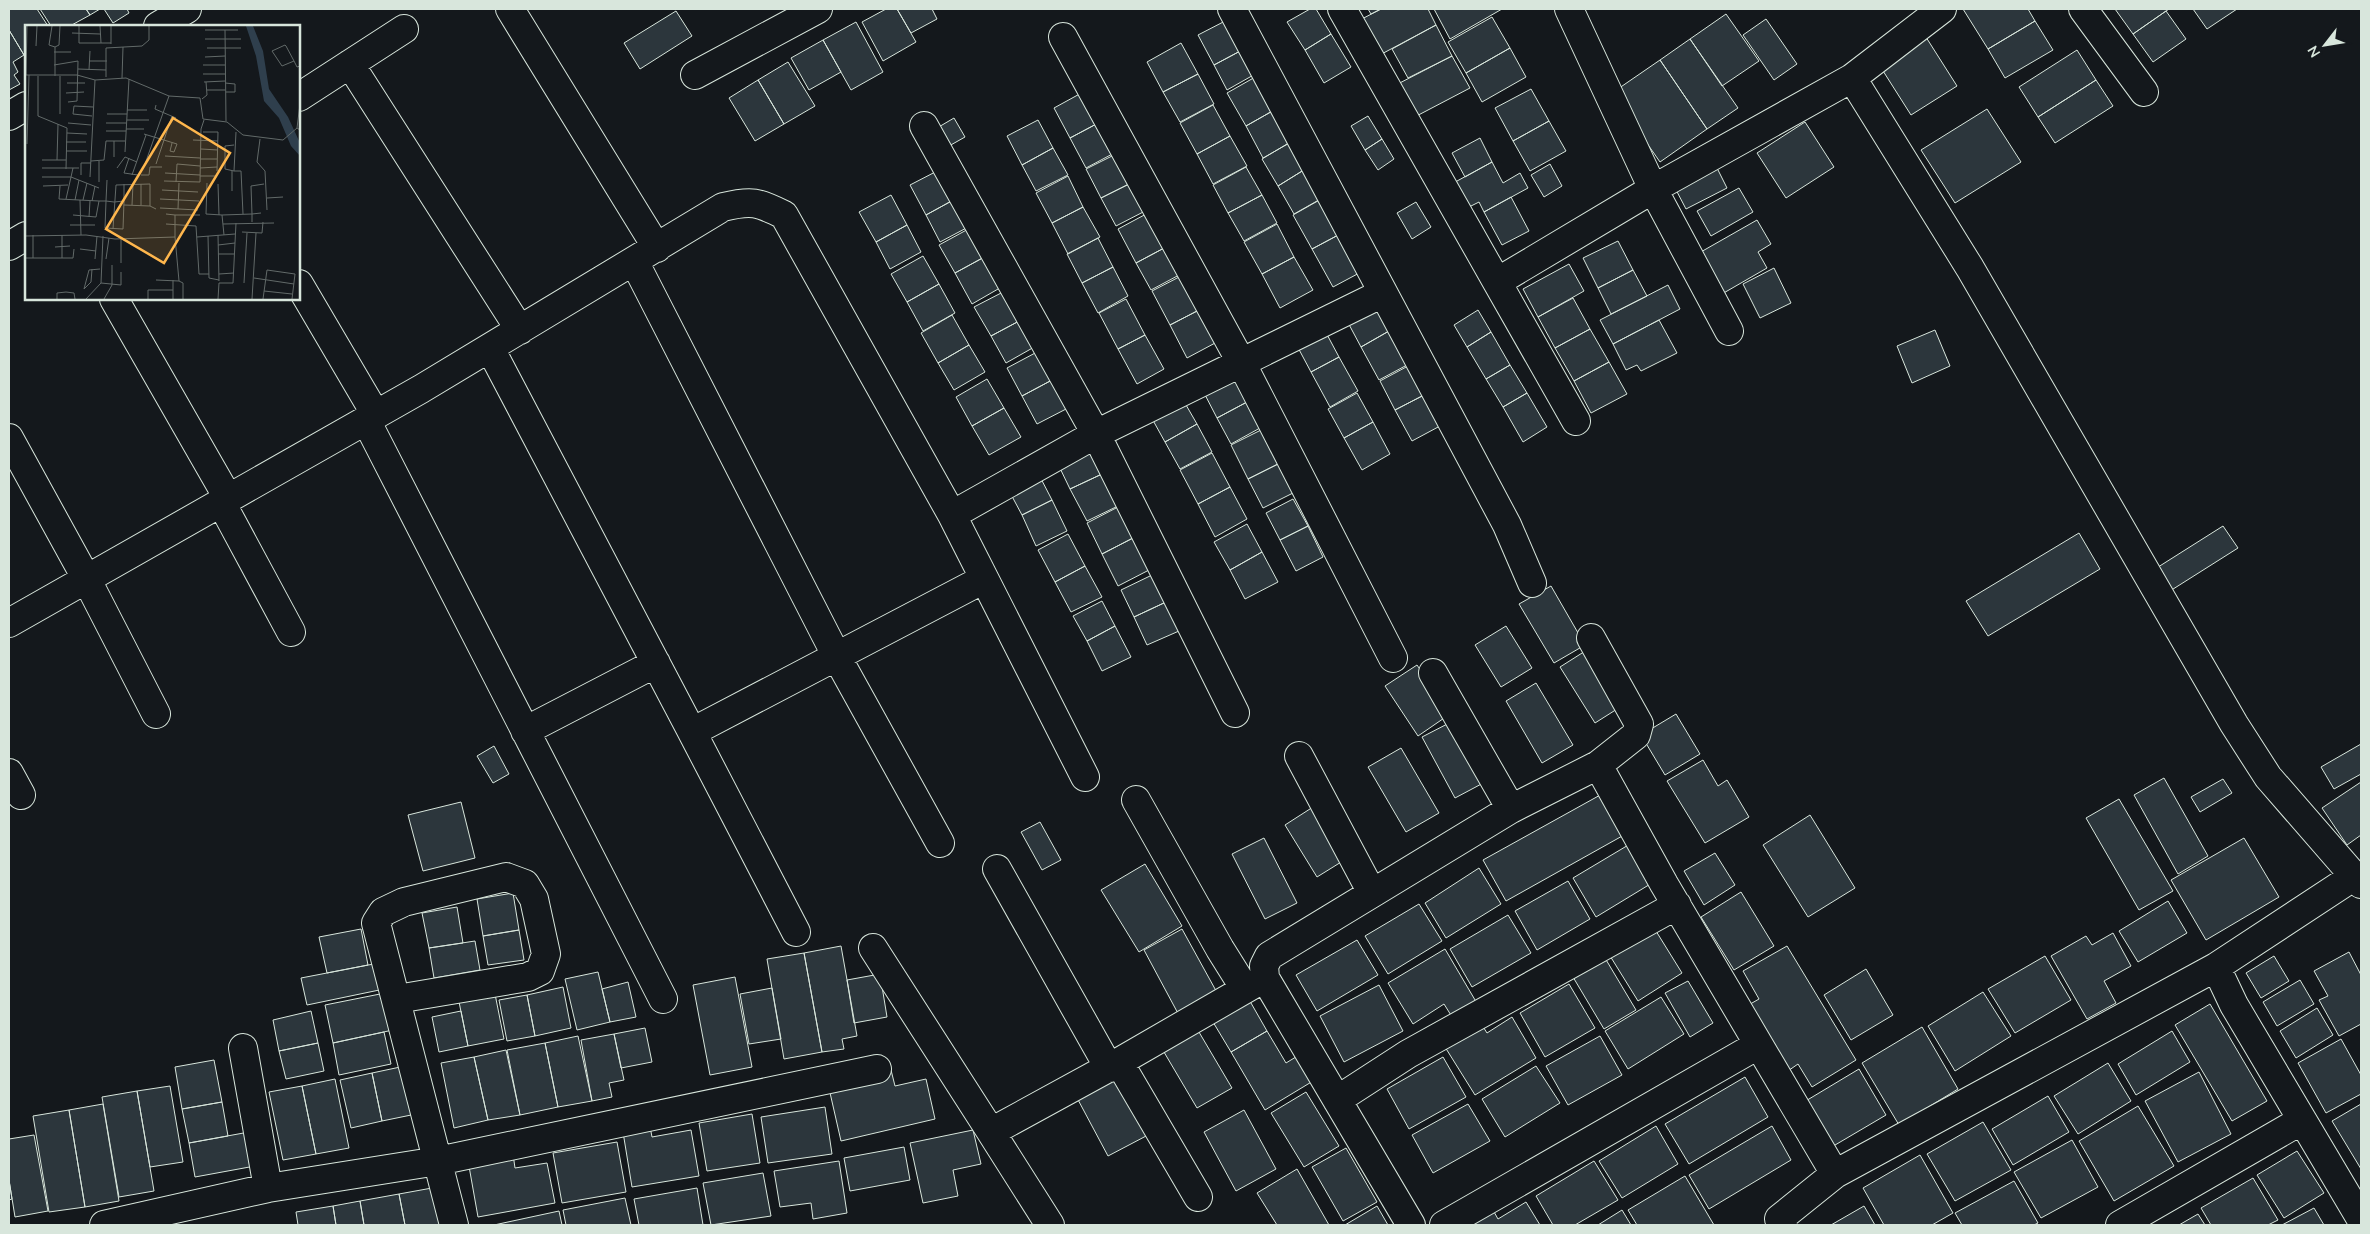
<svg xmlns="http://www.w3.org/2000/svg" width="2370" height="1234" viewBox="0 0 2370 1234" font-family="'Nunito Sans',sans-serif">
  <rect width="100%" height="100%" fill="#14181c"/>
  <path fill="#2c363c" stroke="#d8e6dc" d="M9 9H37L48 26H26V54L24 55 9 30Z
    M40 9H86L90 15 70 26H51Z
    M86 9H100L90 15Z
    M104 9H127L129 13 113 23Z
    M886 9H897L916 42 883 61 862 22Z
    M897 9H932L937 19 911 33Z
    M1310 9H1316L1331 34 1305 50 1287 22Z
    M1368 9H1381L1371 14Z
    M1381 9H1428L1436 25 1376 57 1358 21Z
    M1434 9H1502L1450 39Z
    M1963 9H2028L2035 21 1988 49Z
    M2115 9H2169L2133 34Z
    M2193 9H2237L2207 29Z
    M676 11 692 36 640 69 624 43Z
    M2166 11 2186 39 2153 62 2133 34Z
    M1726 14 1759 61 1722 86 1690 39Z
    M1492 17 1510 48 1466 73 1448 42Z
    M1229 19 1244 49 1214 65 1198 35Z
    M1766 19 1797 64 1774 80 1743 35Z
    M2035 21 2053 50 2005 78 1988 49Z
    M856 22 883 72 851 90 823 40Z
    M1436 25 1452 56 1408 78 1392 49Z
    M9 30 24 55 13 62 18 72 14 75 20 84 9 90Z
    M1331 34 1351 67 1324 83 1305 50Z
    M1924 34 1957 86 1911 115 1878 63Z
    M1690 39 1738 108 1707 129 1660 60Z
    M823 40 841 72 809 90 791 58Z
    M1181 43 1198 74 1163 92 1147 62Z
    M1510 48 1526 77 1482 102 1466 73Z
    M1244 49 1257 73 1227 90 1214 65Z
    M2077 50 2096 80 2038 117 2019 87Z
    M1452 56 1470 88 1407 121 1390 88Z
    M1660 60 1707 129 1660 162 1612 93Z
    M788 62 815 106 784 124 758 80Z
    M1198 74 1214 104 1180 122 1163 92Z
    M1257 76 1276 109 1246 126 1227 93Z
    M758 80 784 124 755 141 729 98Z
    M2096 80 2113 106 2055 143 2038 117Z
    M1531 89 1549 121 1513 141 1495 108Z
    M1085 91 1102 121 1070 138 1054 108Z
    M1213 105 1230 136 1197 154 1180 123Z
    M1276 109 1293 141 1263 158 1246 126Z
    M1987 109 2021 162 1955 203 1921 150Z
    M1368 116 1382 139 1365 150 1351 126Z
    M954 118 965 137 949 146 937 128Z
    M1038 120 1053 148 1022 165 1007 136Z
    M1102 121 1118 151 1086 168 1070 138Z
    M1549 121 1566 151 1530 171 1513 141Z
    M1805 122 1834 167 1786 198 1757 153Z
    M1230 136 1247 166 1213 184 1197 154Z
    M1480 138 1492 162 1465 177 1452 153Z
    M1382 139 1394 159 1378 170 1365 150Z
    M1292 141 1307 168 1278 186 1262 159Z
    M1053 148 1068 175 1036 191 1022 165Z
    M1120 152 1135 181 1101 198 1086 169Z
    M1492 162 1503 183 1520 173 1528 188 1484 212 1479 202 1459 212 1446 187Z
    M1550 164 1562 186 1544 197 1531 175Z
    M1715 164 1727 188 1686 209 1674 186Z
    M1246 167 1262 195 1228 213 1213 185Z
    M1307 168 1324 197 1294 214 1278 186Z
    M941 169 957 198 926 215 910 185Z
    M1068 176 1083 207 1052 223 1036 193Z
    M1135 181 1149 209 1116 226 1101 198Z
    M1739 188 1753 212 1711 236 1697 211Z
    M891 195 907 225 876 242 859 212Z
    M1262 195 1277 223 1244 241 1228 213Z
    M1511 197 1529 231 1502 245 1484 212Z
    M957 198 972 225 940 242 926 215Z
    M1323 198 1342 233 1312 249 1293 215Z
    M1416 202 1431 227 1412 239 1397 213Z
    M1083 207 1100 237 1068 254 1052 223Z
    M1148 213 1166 247 1136 263 1118 229Z
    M1757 220 1771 244 1758 252 1767 268 1715 298 1692 257Z
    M1277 224 1294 257 1262 274 1244 242Z
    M907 225 921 252 890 269 876 242Z
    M972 227 988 255 955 273 939 245Z
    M1342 233 1363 271 1333 287 1312 249Z
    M1098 238 1113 267 1082 283 1067 254Z
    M1618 241 1633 270 1598 288 1583 258Z
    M1166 247 1181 274 1151 290 1136 263Z
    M988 255 1005 285 972 304 955 273Z
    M923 256 939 284 907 302 891 274Z
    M1294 257 1313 290 1280 308 1262 274Z
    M1569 264 1584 291 1538 317 1523 289Z
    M1113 267 1128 296 1098 313 1082 283Z
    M1774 268 1791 303 1760 318 1743 284Z
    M1633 270 1647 296 1611 314 1598 288Z
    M1181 276 1199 310 1170 325 1152 291Z
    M939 284 955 313 923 331 907 302Z
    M1668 285 1680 309 1613 344 1600 320Z
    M1005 291 1021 320 991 336 974 307Z
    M1573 298 1590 329 1555 348 1538 317Z
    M1126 299 1145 335 1118 349 1099 313Z
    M1373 302 1389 331 1361 347 1345 317Z
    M1199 310 1217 342 1187 358 1170 325Z
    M1478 310 1491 332 1467 347 1454 325Z
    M952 315 969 345 938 363 921 333Z
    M1021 320 1036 346 1006 363 991 336Z
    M1659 320 1677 353 1641 371 1637 365 1626 370 1613 344Z
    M1323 327 1339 357 1311 372 1295 342Z
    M1590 329 1609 362 1574 381 1555 348Z
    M1935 330 1950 366 1912 383 1897 346Z
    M1389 331 1407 365 1379 380 1361 347Z
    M1491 332 1510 365 1486 379 1467 347Z
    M1145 335 1164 369 1137 384 1118 349Z
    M969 345 985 372 954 390 938 363Z
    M1037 352 1052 380 1022 396 1007 368Z
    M1339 357 1358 391 1330 407 1311 372Z
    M1609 362 1627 394 1591 413 1574 381Z
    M1510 365 1527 393 1503 407 1486 379Z
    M1408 366 1424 395 1395 410 1380 381Z
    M1230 371 1247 402 1217 418 1201 387Z
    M987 379 1004 408 972 426 956 397Z
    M1052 380 1068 408 1037 424 1022 396Z
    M1357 393 1373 422 1344 438 1328 409Z
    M1527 393 1547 427 1523 442 1503 407Z
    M1424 395 1440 426 1412 441 1395 410Z
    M1182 398 1197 424 1165 442 1150 415Z
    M1247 402 1260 428 1231 444 1217 418Z
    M1004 408 1021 437 989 455 972 426Z
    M1373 422 1390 454 1362 470 1344 438Z
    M1197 424 1212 452 1180 469 1165 442Z
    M1261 430 1278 464 1248 479 1231 445Z
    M1088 446 1102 474 1070 489 1057 462Z
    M1212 453 1230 487 1198 504 1180 470Z
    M1278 464 1293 493 1263 508 1248 479Z
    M1037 471 1052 500 1022 515 1007 487Z
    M1102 474 1118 506 1087 521 1070 489Z
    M1230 487 1247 519 1215 537 1198 504Z
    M1293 499 1308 526 1280 540 1266 513Z
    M1052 500 1067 531 1036 546 1022 515Z
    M1118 507 1133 538 1102 554 1087 523Z
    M1247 524 1262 552 1230 570 1214 542Z
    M1308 526 1323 557 1296 571 1280 540Z
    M2223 526 2238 548 2170 591 2155 569Z
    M2079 533 2100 569 1988 636 1966 601Z
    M1068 534 1085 566 1055 582 1038 550Z
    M1133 538 1149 570 1118 586 1102 554Z
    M1262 552 1278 582 1245 599 1230 570Z
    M1085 566 1102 597 1071 612 1055 582Z
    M1152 575 1166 602 1134 617 1121 590Z
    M1551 586 1585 645 1554 663 1519 604Z
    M1102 601 1115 626 1087 641 1073 616Z
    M1166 602 1179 631 1147 645 1134 617Z
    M1115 626 1131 657 1102 671 1087 641Z
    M1506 626 1532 668 1501 687 1475 645Z
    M1590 648 1625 704 1595 723 1560 667Z
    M1417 665 1450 714 1418 736 1385 686Z
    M1536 683 1573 745 1542 763 1506 701Z
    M1676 714 1700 754 1665 775 1641 735Z
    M1455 720 1487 781 1455 798 1422 737Z
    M2361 744V774L2334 789 2321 767Z
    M494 746 509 774 493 783 477 756Z
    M1401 748 1439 813 1406 832 1368 767Z
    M1703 760 1718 786 1727 780 1749 817 1705 843 1667 781Z
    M2164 778 2208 856 2178 874 2134 795Z
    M2223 779 2232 793 2200 812 2191 797Z
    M2361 782V835L2347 845 2322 808Z
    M1602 794 1624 835 1506 901 1483 860Z
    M2119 799 2173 891 2139 910 2086 818Z
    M461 802 475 858 423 871 408 815Z
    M1313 807 1346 859 1317 877 1285 825Z
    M1810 815 1855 888 1808 917 1763 845Z
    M1040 822 1061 860 1042 870 1021 832Z
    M1264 838 1297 903 1265 919 1232 854Z
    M2244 838 2279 897 2206 940 2171 880Z
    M1630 844 1652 883 1596 917 1573 878Z
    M1715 853 1735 885 1704 905 1684 871Z
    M1145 864 1182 926 1139 952 1101 890Z
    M1479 868 1501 904 1446 938 1425 903Z
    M1568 881 1590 919 1537 950 1515 911Z
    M1741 892 1774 946 1734 970 1701 917Z
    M513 893 519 930 483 936 477 899Z
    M2168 901 2187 933 2138 962 2119 931Z
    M1419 904 1442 941 1388 974 1365 936Z
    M457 907 463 943 429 948 422 913Z
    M1508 915 1531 953 1472 987 1450 949Z
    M1651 923 1682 973 1638 1001 1607 951Z
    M361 929 368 965 327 973 319 937Z
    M1182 929 1220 998 1181 1019 1144 950Z
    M519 930 524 960 488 965 483 936Z
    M2113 933 2131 966 2104 981 2116 1003 2087 1019 2051 956 2086 936 2092 945Z
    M1357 940 1378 975 1317 1011 1296 975Z
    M475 941 480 970 434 978 429 948Z
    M841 946 857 1036 842 1039 844 1049 822 1052 804 953Z
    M1787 946 1856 1060 1812 1087 1798 1064 1785 1073 1745 1007 1759 999 1743 971Z
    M1445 949 1478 1005 1454 1020 1444 1004 1413 1024 1388 983Z
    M2349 952 2361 975V1024L2339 1036 2319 1000 2328 996 2314 971Z
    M804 953 822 1052 784 1059 767 959Z
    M1602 953 1636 1010 1604 1029 1570 972Z
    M2045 956 2071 1000 2015 1033 1988 989Z
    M2274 956 2289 981 2261 998 2246 973Z
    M384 962 389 988 307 1005 301 978Z
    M1866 969 1893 1015 1851 1040 1824 995Z
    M598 972 610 1022 577 1030 565 979Z
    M880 974 887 1017 854 1023 847 980Z
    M735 977 752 1067 710 1075 693 985Z
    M2300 980 2314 1004 2277 1026 2263 1002Z
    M1688 981 1713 1023 1690 1037 1665 993Z
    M628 982 636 1017 610 1022 602 989Z
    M493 984 504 1039 468 1046 457 992Z
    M1569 984 1595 1028 1545 1057 1520 1013Z
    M1379 985 1403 1031 1344 1062 1320 1016Z
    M563 987 571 1028 535 1036 527 995Z
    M772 988 781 1039 749 1044 740 994Z
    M1983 992 2011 1036 1955 1071 1928 1026Z
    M385 993 402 1028 333 1043 325 1005Z
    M527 995 535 1036 507 1041 499 1000Z
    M1247 996 1267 1031 1231 1052 1210 1017Z
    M1661 997 1684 1034 1628 1069 1605 1031Z
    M2210 1004 2267 1101 2232 1121 2175 1025Z
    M2317 1008 2333 1035 2296 1058 2280 1031Z
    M311 1011 318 1043 279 1051 273 1020Z
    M461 1011 468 1046 439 1052 432 1017Z
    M1477 1017 1487 1033 1512 1017 1536 1058 1475 1095 1440 1039Z
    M1196 1027 1232 1088 1197 1108 1161 1047Z
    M1922 1027 1958 1089 1899 1125 1862 1063Z
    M645 1028 652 1062 621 1068 614 1034Z
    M1267 1031 1286 1063 1304 1052 1318 1078 1265 1110 1231 1052Z
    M2172 1031 2190 1062 2136 1095 2118 1064Z
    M384 1032 391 1064 339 1075 333 1043Z
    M614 1034 624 1080 609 1083 612 1097 592 1101 581 1040Z
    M578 1036 592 1101 558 1107 545 1043Z
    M1600 1036 1622 1075 1568 1105 1546 1066Z
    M2341 1039 2361 1075V1094L2326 1113 2298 1063Z
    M318 1043 324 1071 286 1079 279 1051Z
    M545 1043 558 1107 520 1115 507 1050Z
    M506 1050 520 1115 488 1120 474 1057Z
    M474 1057 488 1120 454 1128 441 1063Z
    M1443 1057 1466 1097 1409 1129 1387 1089Z
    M214 1060 222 1102 182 1109 175 1067Z
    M2108 1063 2131 1101 2078 1134 2054 1096Z
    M405 1066 416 1114 382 1121 372 1073Z
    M1536 1066 1560 1103 1505 1137 1482 1099Z
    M1859 1069 1886 1115 1830 1148 1804 1102Z
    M891 1070 895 1086 926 1079 935 1119 841 1141 828 1084Z
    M2199 1072 2231 1134 2178 1162 2145 1101Z
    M372 1073 382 1121 351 1128 340 1080Z
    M1116 1075 1148 1135 1108 1156 1076 1096Z
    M1745 1077 1768 1117 1689 1164 1665 1124Z
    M335 1079 349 1148 316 1154 302 1086Z
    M170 1086 183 1162 150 1167 137 1091Z
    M302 1086 316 1154 283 1160 269 1092Z
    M137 1091 154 1191 119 1197 102 1097Z
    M1306 1092 1339 1146 1304 1167 1271 1113Z
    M2048 1096 2069 1132 2013 1165 1992 1129Z
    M222 1102 228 1136 189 1143 182 1109Z
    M103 1104 119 1201 85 1207 69 1110Z
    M1468 1104 1490 1141 1433 1173 1412 1135Z
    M2361 1104V1169L2332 1121Z
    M2138 1106 2174 1166 2114 1201 2079 1141Z
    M825 1107 832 1154 768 1163 761 1117Z
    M69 1110 85 1207 49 1212 33 1116Z
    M1244 1110 1276 1169 1236 1191 1204 1132Z
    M752 1114 760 1163 707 1171 699 1123Z
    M649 1121 652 1137 691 1130 699 1176 632 1187 622 1126Z
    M1983 1122 2011 1170 1955 1201 1927 1154Z
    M1656 1126 1678 1164 1622 1198 1599 1161Z
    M1772 1126 1791 1160 1709 1209 1689 1175Z
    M973 1130 981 1164 953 1170 958 1196 923 1203 910 1143Z
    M249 1132 255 1166 195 1177 189 1143Z
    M34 1135 48 1211 15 1217 9 1180V1139Z
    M2072 1140 2098 1187 2041 1218 2014 1172Z
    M617 1142 626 1192 562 1203 553 1153Z
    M512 1147 515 1168 547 1163 555 1203 478 1217 467 1155Z
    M904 1147 910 1180 850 1191 844 1158Z
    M1346 1148 1377 1202 1343 1221 1312 1167Z
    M2297 1151 2324 1193 2284 1218 2257 1175Z
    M1920 1155 1953 1213 1932 1225H1884L1863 1188Z
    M839 1161 847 1213 813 1219 811 1203 780 1207 774 1171Z
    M1594 1161 1618 1200 1575 1225H1553L1536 1196Z
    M1297 1169 1329 1225H1277L1257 1193Z
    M763 1173 771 1216 711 1225 703 1183Z
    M1685 1176 1714 1225H1637L1628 1210Z
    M2253 1178 2278 1220 2268 1225H2211L2201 1208Z
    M9 1180 12 1199 9 1200Z
    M2014 1181 2038 1223 2034 1225H1962L1955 1213Z
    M443 1186 450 1225H405L399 1194Z
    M697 1188 703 1225H639L634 1199Z
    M399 1194 405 1225H364L360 1201Z
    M625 1198 631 1225H566L563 1210Z
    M360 1201 364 1225H336L333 1206Z
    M1526 1202 1540 1225H1453L1489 1203 1498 1219Z
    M333 1206 336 1225H298L296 1212Z
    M1377 1206 1388 1225H1345Z
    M1864 1206 1875 1225H1831Z
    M2314 1208 2324 1225H2282Z
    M1622 1210 1631 1225H1598Z
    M559 1211 562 1225H494Z
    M2198 1214 2205 1225H2179Z"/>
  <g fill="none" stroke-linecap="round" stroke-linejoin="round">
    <defs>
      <path id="minor" d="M510 9 657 248
        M1232 9 1507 525 1532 583
        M1342 9 1497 282
        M1569 9 1653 189 1729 331
        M1942 9 1852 78 1970 268 2234 724 2268 777 2361 884
        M2083 9 2144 92
        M158 26 187 9
        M1063 37 1241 362 1393 658
        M350 64 520 330
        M695 75 818 9
        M299 97 404 29
        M9 116 26 106
        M924 126 1096 434 1235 713
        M9 246 26 236
        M634 261 837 657 940 843
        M299 284 376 415
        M114 299 228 498
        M490 348 692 732 984 579
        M366 420 663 999
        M1576 421 1497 282 1653 189 1852 78
        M9 438 86 578 156 714
        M221 502 291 632
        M952 515 1096 434 1383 293
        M9 623 421 389 723 207C752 200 758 202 784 215L952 515 1085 777
        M1591 638 1639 724 1636 735 1598 765 1664 884 1835 1174
        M1433 673 1511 809
        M525 731 656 663
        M692 732 796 932
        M1299 756 1372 893
        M9 773 21 795
        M1136 800 1220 949 1245 989
        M997 869 1109 1068
        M873 948 991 1132 1119 1062 1198 1197
        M2216 967 2353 877
        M397 999 528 977 540 971 546 954 534 899 525 884 506 877 404 902 383 912 376 923 454 1225
        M243 1048 268 1188
        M1119 1062 1261 980
        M1337 1100 1408 1054 1677 905
        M991 1132 1050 1225
        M104 1225 268 1188 438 1161 877 1069
        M1411 1225 1265 978 1264 966 1269 956 1511 809 1598 765
        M1444 1225 1758 1045
        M1783 1225 1779 1219 1835 1174 2216 967 2234 1005 2361 1219
        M2120 1225 2302 1120"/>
    </defs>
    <use href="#minor" stroke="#d8e6dc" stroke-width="30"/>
    <use href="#minor" stroke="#14181c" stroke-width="28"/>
  </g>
  <g transform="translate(25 25)">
    <rect width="275" height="275" fill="#14181c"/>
    <path d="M221 1H228L238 26 244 64 263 92 275 118V131L266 121 254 93 239 76 231 31Z" fill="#2f3f4d"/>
    <path fill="none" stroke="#626a69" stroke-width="1" d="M27 1 24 20 30 22V51M54 1V18H86M75 1 76 18M180 5H213M200 5 201 96M47 8 75 9M180 14H216M86 19V1M11 21 12 1M30 22 34 20 35 1M182 23H216M29 27H46M180 32 200 31M64 36H82M269 36 257 41 247 26 260 20 261 21 269 36 272 42 275 41M29 40 53 36 52 76 43 77M178 40H200M53 44 81 45M64 45 65 26M178 49H200M0 50H52L70 55 101 53 144 71 175 73 178 94 202 97 218 110 258 115 272 103 275 105M1 50 2 1M13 51V91L42 103 41 144M81 52V23L117 21 124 15V1M97 53 98 22M179 57 200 56M42 58H60M200 58 210 59V67H201M182 65H200M41 68 59 67M177 74 182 70 181 57M131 80 130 84 151 93M102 85H122M35 89V51M82 89H102M67 91 48 89 49 81 68 82M102 95H124M43 98 66 100M81 98H101M272 103 275 79M101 104H119M81 106H101M178 107H193L192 146M211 107 209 146H216L218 189M42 108 62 109M119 109 152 119 149 127 145 126 147 118M235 114 232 137 240 146 242 185M168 115 193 116M41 117H61M2 119 4 50M209 120 200 121V144L209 146M176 124 193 125M41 126H62M100 127 104 54M140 131 175 133M89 132V116M104 133 99 148 113 150M175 134H192M17 135H41M32 135 33 99M66 136 79 135 81 116H100M120 139 144 71M131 139 147 91M17 143H54M92 143 100 132 112 137M175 143 192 142M207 146V166M140 148 175 150M56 150V138H66M107 150 121 110M116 150H124L125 142H137M175 151H191M17 152H46L48 143M65 152 70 55M139 156 175 157 176 104 179 95M74 157V136M151 157 152 139 175 141M182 158 181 189 197 190M193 159 194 190M18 161 43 160M35 161 34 174 74 176H81L89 177 99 176 98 204 80 203 81 176 82 155M137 165 173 167M242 173 258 172M41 174 46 152 74 163M135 174 174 176M50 175 54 155M55 175 56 210M58 175 62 158M67 176 70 161M99 176V159M99 180 125 181 131 184M107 180 108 159M116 180V159M135 183 173 185M153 184 154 158M236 188 227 189 226 161 239 159M141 189 150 190V212M48 190 71 192 74 176M150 190H175M64 192 65 176M141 199 171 201 174 249H184M198 199 249 198M45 200H70M88 204 91 160 125 159V181M217 207 237 208 238 197M37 210V233M193 210 194 256M199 210 197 190 227 189V197M0 211 61 210 90 214 150 212 154 256 131 255M183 211 184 253 194 255M172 212 210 209M96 214V238M193 220 210 218M30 222 45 221M55 224 71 226M193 229H209M0 233H48L49 224M8 233V210M70 234 72 211M81 234 84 213M194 249 209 248M229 253 269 259M148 255V274M154 256 158 258V274M76 258 96 260V247M219 258 222 208M59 264 64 245 75 244M59 264 66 257 67 244M239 266 267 269M32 274V268L41 267 49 268 50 274M61 274 76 258 78 211M79 274 87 260V240M123 274V265H148M193 274 194 258H208L211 198M227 274 231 208M238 274 242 245 270 249 267 274"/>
    <path fill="#ffb74d" fill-opacity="0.15" stroke="#ffb74d" stroke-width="2.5" d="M148 93 205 128 139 238 81 204Z"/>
    <rect width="275" height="275" fill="none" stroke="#d8e6dc" stroke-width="2.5"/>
  </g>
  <rect width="2370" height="1234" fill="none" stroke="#d8e6dc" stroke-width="20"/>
  <g transform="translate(2325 45) rotate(239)" stroke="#14181c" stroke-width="4" paint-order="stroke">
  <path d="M0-4L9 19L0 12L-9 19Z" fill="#d8e6dc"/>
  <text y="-8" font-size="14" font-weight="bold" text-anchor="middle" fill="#d8e6dc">N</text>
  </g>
</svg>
